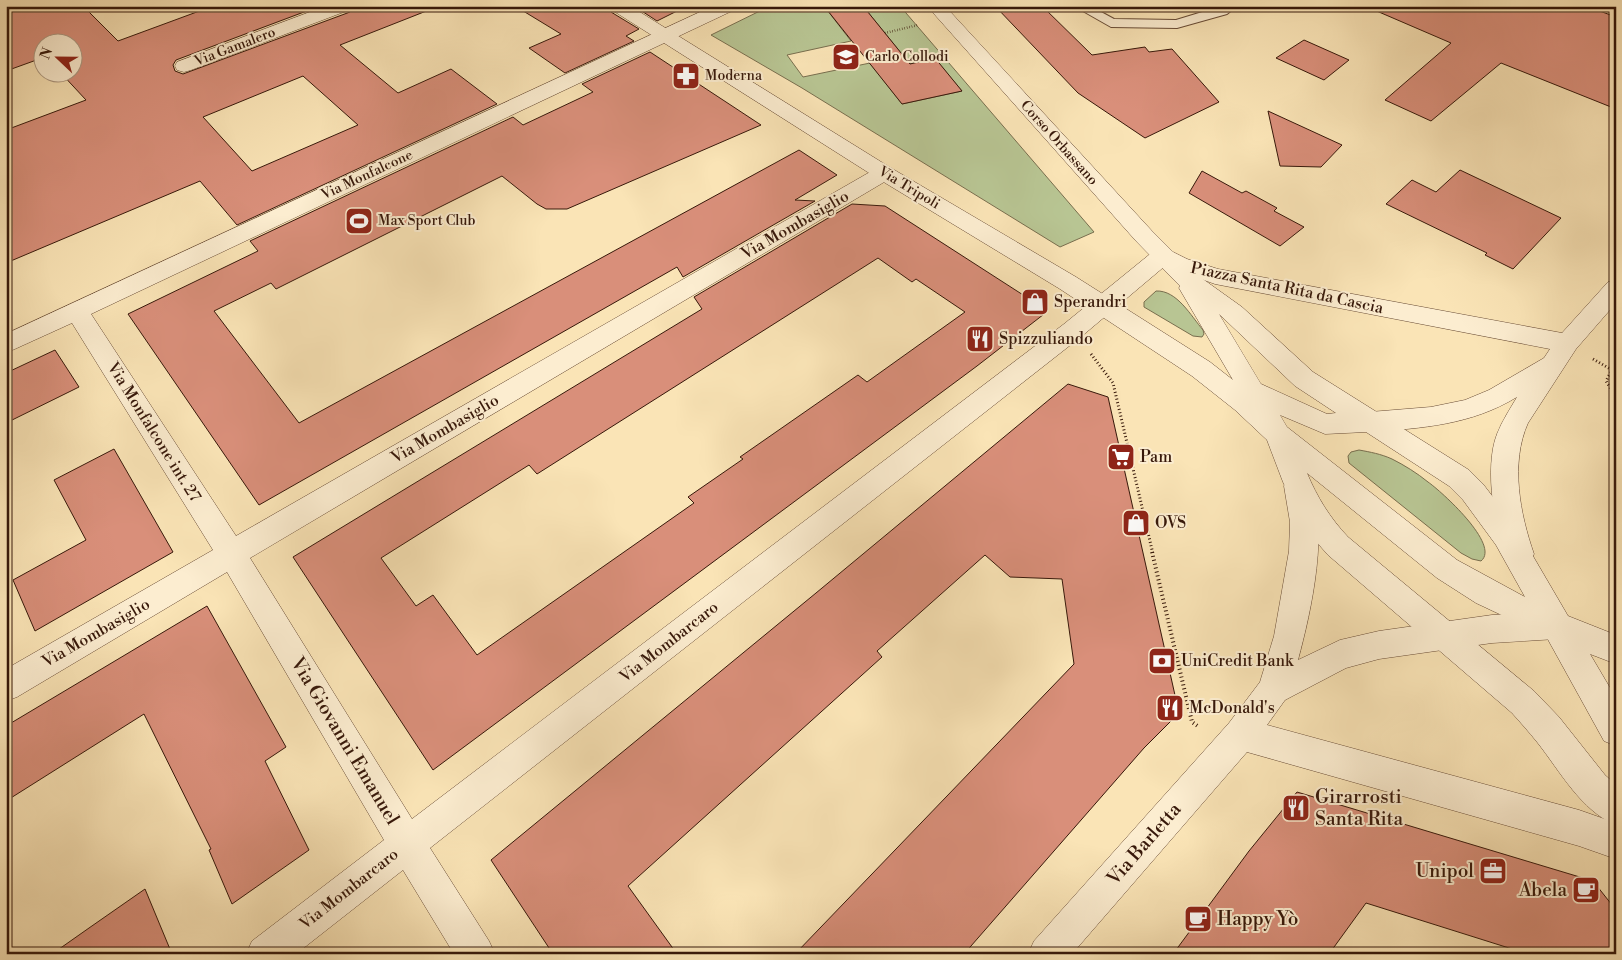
<svg xmlns="http://www.w3.org/2000/svg" width="1622" height="960" viewBox="0 0 1622 960" font-family="'Libre Bodoni',serif">
  <rect width="100%" height="100%" fill="#fae4b6"/>
  <filter id="stains"><feTurbulence type="fractalNoise" baseFrequency=".004" numOctaves="4"/><feColorMatrix values="0 0 0 0 .2 0 0 0 0 .09 0 0 0 0 .02 0 0 0 .5 -.17"/></filter>
  <radialGradient id="worn" r=".72"><stop offset=".6" stop-color="#630" stop-opacity="0"/><stop offset="1" stop-color="#630" stop-opacity=".3"/></radialGradient>
  <path fill="#b8c593" stroke="#786e4e" d="M770 6H824L851 41 787 55 803 77 870 63 902 104 962 91 935 59 910 64 867 11 888 6H900L1094 232 1060 247 802 88 711 35Z
    M1156 291C1177 290 1191 316 1203 330L1204 334 1202 337 1193 336 1144 307V302Z
    M1359 450C1370 452 1381 454 1392 459 1404 465 1417 473 1428 482 1441 491 1501 545 1481 561L1472 559 1461 553 1349 463 1348 456 1351 452Z"/>
  <path fill="#d98f7a" stroke="#37180a" fill-rule="evenodd" d="M6 6H83L118 41 213 6H320L176 60 173 65 175 71 183 74 350 12 353 6H434V8L340 45 398 93 451 69 497 104 237 225 200 181 6 263V130L86 100 60 72H72V42H42V58L6 71ZM303 76 358 125 252 171 203 117Z
    M515 6H608L611 12 639 29 626 36 634 41 565 73 529 48 561 34Z
    M634 6H687L657 21Z
    M824 6H863L910 64 935 58 962 91 902 104Z
    M995 6H1042L1092 55 1145 47 1149 52 1172 49 1219 102 1145 138 1078 93Z
    M1365 6H1586L1616 17V109L1501 63 1431 121 1385 100 1451 43Z
    M1304 40 1349 60 1324 80 1276 58Z
    M650 52 761 125 567 209H546L537 204 502 176 276 289 271 283 214 311 299 423 799 150 837 175 795 200 815 201 683 277 677 267 259 505 128 314 258 251 250 241 513 117 523 125 593 92 582 84Z
    M1268 111 1342 145 1321 167 1280 166Z
    M1460 170 1561 218 1513 269 1485 255 1487 253 1386 204 1412 180 1436 192Z
    M1202 171 1242 193 1246 191 1277 208 1274 211 1304 227 1280 246 1189 193Z
    M852 204 885 206 1048 311 977 366 433 770 293 557 702 309 694 297ZM878 258 912 282 916 279 965 312 867 382 858 375 740 457 743 459 688 497 694 503 477 655 433 595 416 606 381 558 529 465 537 474Z
    M55 350 79 387 6 423V373Z
    M1068 384 1108 397 1179 713 1144 748 964 954H795L1074 664 1062 579 1010 577 985 555 877 651 882 657 628 886 677 954H553L491 860 816 593Z
    M114 449 173 552 35 631 13 580 86 540 54 480Z
    M207 606 286 747 265 761 309 850 232 904 209 850 211 849 144 714 6 801V726Z
    M1297 792 1593 881 1616 910V954H1528L1366 903 1329 954H1173L1249 851Z
    M145 889 172 954H52L89 928Z"/>
  <g fill="none" stroke-linecap="round" stroke-linejoin="round">
    <defs>
      <path id="service" d="M1074 6H1090L1114 19 1176 20 1222 6H1237L1227 14 1177 28 1111 27Z"/>
      <path id="minor" d="M326 6H351L349 10 191 70 184 72 177 70 175 66 177 62Z
        M713 6H736L734 10 91 314 236 536 877 168 884 167 891 168 894 173 891 178 250 558 412 819 1064 324 1155 250 1163 247 1187 259 1218 269 1562 333 1608 282 1616 280V303L1576 349 1528 423C1510 463 1520 514 1534 554L1529 563 1519 567 1509 563C1494 532 1484 467 1497 434 1502 421 1510 409 1517 397 1471 425 1423 428 1370 432L1361 429 1357 422 1361 415 1370 412 1431 407 1465 400 1489 390 1544 358 1550 349 1215 284 1165 266 1082 336 430 848 489 941 495 954H454L403 870 296 954H246L252 941 384 840 227 572 17 697 6 701V669L213 550 72 323 6 353V334Z
        M1298 475 1308 478C1331 524 1311 612 1298 660L1340 640 1379 631 1492 615 1556 611 1567 615 1571 625 1567 635 1556 639 1492 643 1379 659 1346 668 1285 700 1267 725 1579 810 1616 823V859L1579 846 1247 752 1072 954H1028L1034 941 1229 723 1260 682 1274 636 1289 551 1290 522 1284 486 1288 478Z"/>
      <path id="tertiary" d="M610 6H630L891 168 1076 277 1210 362 1233 380 1179 288 1180 286 1136 241 927 6H945L1152 231 1193 272 1242 307 1313 372 1469 470 1483 484 1516 527 1568 616 1616 635V664L1590 654 1616 698V746L1604 741 1546 636 1476 603 1437 578 1307 473C1317 497 1330 518 1348 537L1534 691 1559 717 1605 775 1616 785V825C1581 811 1560 771 1537 742 1529 732 1520 722 1512 713L1328 555 1313 538 1299 515 1283 482 1267 440 1235 410 1192 376 1060 289 877 178 612 10ZM1219 314 1295 386 1336 413 1327 414 1261 384ZM1280 415 1325 434 1366 432 1449 486 1463 500 1496 545 1525 597 1457 560 1287 427Z"/>
    </defs>
    <use href="#service" stroke="#684b35" stroke-width="2"/>
    <use href="#minor" stroke="#684b35" stroke-width="1"/>
    <use href="#tertiary" stroke="#684b35" stroke-width="1"/>
    <path stroke="#37180a" stroke-width="2.5" stroke-dasharray="0.5 2" stroke-linecap="butt" d="M885 33 918 25"/>
    <path stroke="#37180a" stroke-width="3" stroke-dasharray="1 2.5" stroke-linecap="butt" d="M1091 354 1113 383 1153 554
      M1593 359 1612 370 1606 381 1616 397"/>
    <path stroke="#37180a" stroke-width="4" stroke-dasharray="1 3" stroke-linecap="butt" d="M1152 552 1192 722 1199 727"/>
    <use href="#service" fill="#fcedd0" fill-rule="evenodd"/>
    <use href="#minor" fill="#fcedd0" fill-rule="evenodd"/>
    <use href="#tertiary" fill="#fcedd0" fill-rule="evenodd"/>
  </g>
  <defs>
    <symbol id="school-square" viewBox="-11 -11 22 22"><rect x="-9" y="-9" width="18" height="18" rx="4" fill="#8f2418" stroke="#fcedd0"/><path d="M0-5L7-2L0 1L-7-2ZM-4 1L0 2.5L4 1V4Q0 6-4 4Z" fill="#fff"/></symbol>
    <symbol id="pharmacy-square" viewBox="-11 -11 22 22"><rect x="-9" y="-9" width="18" height="18" rx="4" fill="#8f2418" stroke="#fcedd0"/><path d="M-2-6h4v4h4v4h-4v4h-4v-4h-4v-4h4Z" fill="#fff"/></symbol>
    <symbol id="stadium-square" viewBox="-11 -11 22 22"><rect x="-9" y="-9" width="18" height="18" rx="4" fill="#8f2418" stroke="#fcedd0"/><path d="M0-5a6.5 5 0 1 0 0 10a6.5 5 0 1 0 0-10ZM-3.5-1.8h7v3.6h-7Z" fill="#fff"/></symbol>
    <symbol id="shop-square" viewBox="-11 -11 22 22"><rect x="-9" y="-9" width="18" height="18" rx="4" fill="#8f2418" stroke="#fcedd0"/><path d="M-5-2.5h2.3a2.7 3.5 0 0 1 5.4 0H5L5.5 6h-11ZM-1.5-2.5h3a1.5 2.3 0 0 0-3 0Z" fill="#fff"/></symbol>
    <symbol id="restaurant-square" viewBox="-11 -11 22 22"><rect x="-9" y="-9" width="18" height="18" rx="4" fill="#8f2418" stroke="#fcedd0"/><path d="M-5-6h1v4h1v-4h1v4h1v-4h1v5L-1.5 .5V6h-2V.5L-5-1ZM5-6V6H3V1.5H1.5Q1.5-4 5-6Z" fill="#fff"/></symbol>
    <symbol id="supermarket-square" viewBox="-11 -11 22 22"><rect x="-9" y="-9" width="18" height="18" rx="4" fill="#8f2418" stroke="#fcedd0"/><path d="M-6-5.5h2.5l.6 2H6L4.5 2H-2.5L-4.4-4H-6ZM-1.5 3.2a1.3 1.3 0 1 0 .1 0ZM3 3.2a1.3 1.3 0 1 0 .1 0Z" fill="#fff"/></symbol>
    <symbol id="bank-square" viewBox="-11 -11 22 22"><rect x="-9" y="-9" width="18" height="18" rx="4" fill="#8f2418" stroke="#fcedd0"/><path d="M-6-4H6V4H-6ZM0-2.3a2.3 2.3 0 1 0 0 4.6a2.3 2.3 0 1 0 0-4.6Z" fill="#fff"/></symbol>
    <symbol id="office-square" viewBox="-11 -11 22 22"><rect x="-9" y="-9" width="18" height="18" rx="4" fill="#8f2418" stroke="#fcedd0"/><path d="M-6-3h4V-5.5h4V-3h4V5H-6ZM-1-4.5V-3h2v-1.5ZM-6 0V1H6V0Z" fill="#fff"/></symbol>
    <symbol id="cafe-square" viewBox="-11 -11 22 22"><rect x="-9" y="-9" width="18" height="18" rx="4" fill="#8f2418" stroke="#fcedd0"/><path d="M-5.5-4.5H6V0H3Q3 3.5 0 3.5H-2.5Q-5.5 3.5-5.5 0ZM3-3.2v2h1.7v-2ZM-6 4.5H4V6H-6Z" fill="#fff"/></symbol>
  </defs>
  <g fill-rule="evenodd">
    <use href="#school-square" x="830" y="41" width="32" height="32"/>
    <use href="#pharmacy-square" x="670" y="60" width="32" height="32"/>
    <use href="#stadium-square" x="343" y="205" width="32" height="32"/>
    <use href="#shop-square" x="1019" y="286" width="32" height="32"/>
    <use href="#restaurant-square" x="964" y="323" width="32" height="32"/>
    <use href="#supermarket-square" x="1105" y="441" width="32" height="32"/>
    <use href="#shop-square" x="1120" y="507" width="32" height="32"/>
    <use href="#bank-square" x="1146" y="645" width="32" height="32"/>
    <use href="#restaurant-square" x="1154" y="692" width="32" height="32"/>
    <use href="#restaurant-square" x="1280" y="792" width="32" height="32"/>
    <use href="#office-square" x="1477" y="855" width="32" height="32"/>
    <use href="#cafe-square" x="1570" y="874" width="32" height="32"/>
    <use href="#cafe-square" x="1182" y="903" width="32" height="32"/>
  </g>
  <g text-anchor="middle" dominant-baseline="central" stroke-width="4" stroke-linejoin="round" paint-order="stroke">
    <g font-size="14" fill="#37180a" stroke="#fcedd0">
      <text transform="translate(235 47) rotate(-21)">Via Gamalero</text>
      <text transform="translate(1059 143) rotate(48)">Corso Orbassano</text>
      <text transform="translate(367 175) rotate(-25)">Via Monfalcone</text>
      <text transform="translate(909 188) rotate(31)">Via Tripoli</text>
    </g>
    <g font-size="14" fill="#37180a" stroke="#fcedd0" text-anchor="start">
      <text x="865" y="57">Carlo Collodi</text>
      <text x="705" y="76">Moderna</text>
      <text x="378" y="221">Max Sport Club</text>
    </g>
    <g font-size="16" fill="#37180a" stroke="#fcedd0">
      <text transform="translate(795 225) rotate(-30)">Via Mombasiglio</text>
      <text transform="translate(1287 288) rotate(12)">Piazza Santa Rita da Cascia</text>
      <text transform="translate(445 429) rotate(-30)">Via Mombasiglio</text>
      <text transform="translate(154 432) rotate(58)">Via Monfalcone int. 27</text>
      <text transform="translate(96 633) rotate(-30)">Via Mombasiglio</text>
      <text transform="translate(669 642) rotate(-38)">Via Mombarcaro</text>
      <text transform="translate(349 889) rotate(-38)">Via Mombarcaro</text>
    </g>
    <g font-size="16" fill="#37180a" stroke="#fcedd0" text-anchor="start">
      <text x="1054" y="302">Sperandri</text>
      <text x="999" y="339">Spizzuliando</text>
      <text x="1140" y="457">Pam</text>
      <text x="1155" y="523">OVS</text>
      <text x="1181" y="661">UniCredit Bank</text>
      <text x="1189" y="708">McDonald's</text>
    </g>
    <g font-size="19" fill="#37180a" stroke="#fcedd0">
      <text transform="translate(345 741) rotate(59)">Via Giovanni Emanuel</text>
      <text transform="translate(1144 844) rotate(-49)">Via Barletta</text>
    </g>
    <g font-size="19" fill="#37180a" stroke="#fcedd0" text-anchor="start">
      <text x="1315" y="797">Girarrosti<tspan x="1315" dy="22">Santa Rita</tspan></text>
      <text x="1474" y="871" text-anchor="end">Unipol</text>
      <text x="1567" y="890" text-anchor="end">Abela</text>
      <text x="1217" y="919">Happy Yò</text>
    </g>
  </g>
  <rect width="1622" height="960" fill="none" stroke="#fae4b6" stroke-width="25"/>
  <rect x="8" y="8" width="1607" height="945" fill="none" stroke="#37180a" stroke-width="2.5"/>
  <rect x="12" y="12" width="1597" height="935" fill="none" stroke="#37180a"/>
  <g transform="translate(58 58) rotate(292)"><circle r="24" fill="#fcedd0" stroke="#ad9881"/>
  <path d="M0-4L9 19L0 12L-9 19Z" fill="#8f2418"/>
  <text y="-8" font-size="14" font-weight="bold" text-anchor="middle" fill="#37180a">N</text>
  </g>
  <rect width="100%" height="100%" filter="url(#stains)"/>
  <rect width="100%" height="100%" fill="url(#worn)"/>
</svg>
